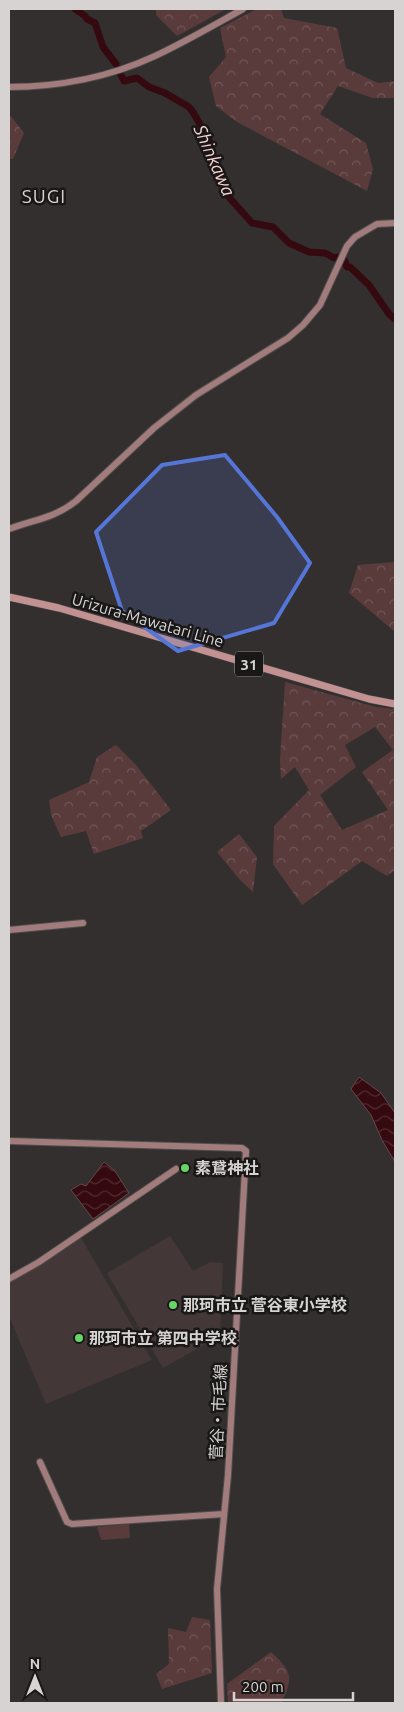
<svg xmlns="http://www.w3.org/2000/svg" width="404" height="1712" viewBox="0 0 404 1712" font-family="Ubuntu,'Noto Sans JP',sans-serif">
  <defs>
    <pattern id="forest-crowns" width="20" height="18" patternUnits="userSpaceOnUse" patternTransform="scale(1.25)"><rect width="20" height="18" fill="#5a3b3c"/><path d="M2 6a3 3 0 1 1 6 0M12 15a3 3 0 1 1 6 0" fill="none" stroke="#715657"/></pattern>
    <pattern id="water-waves" width="16" height="10" patternUnits="userSpaceOnUse" patternTransform="scale(1.25)"><rect width="16" height="10" fill="#350910"/><path d="M0 5q4-4 8 0t8 0" fill="none" stroke="#522c32"/></pattern>
  </defs>
  <rect width="100%" height="100%" fill="#342f2f"/>
  <path fill="#433737" d="M80 1236 152 1360 46 1404 9 1316V1283Z
    M170 1236 193 1271 210 1262 223 1263 220 1336 163 1368 107 1273Z"/>
  <path fill="#5a3b3c" d="M129 1524 130 1538 101 1540 97 1527Z"/>
  <path fill="url(#forest-crowns)" fill-rule="evenodd" d="M156 9H226L177 36 156 15Z
    M257 9H281L284 18 337 28 346 68 378 83 395 81V98H373L338 86 320 114 366 143 373 169 367 191 237 122 216 106 209 77 226 57 220 28Z
    M9 114 24 133 13 159H9Z
    M395 562V632L349 593 358 565Z
    M285 682 376 707 395 709V870L387 876 362 861 302 905 273 864 274 826 309 790 295 767 281 779 280 760ZM375 727 393 750 362 772 388 810 342 830 320 795 356 767 345 745Z
    M116 745 136 765 171 810 141 831 143 838 94 854 86 831 61 837 51 815 49 800 89 782 97 757Z
    M239 834 257 857 253 892 240 880 217 852Z
    M192 1617 210 1620 212 1673 162 1689 156 1674 169 1664 168 1628 186 1632Z
    M271 1652C292 1671 294 1678 281 1703H228L227 1684Z"/>
  <path fill="url(#water-waves)" stroke="#66464a" d="M359 1077 381 1093 395 1113V1162L382 1140 371 1115 351 1089Z
    M104 1162 115 1171 129 1193 93 1219 71 1190 81 1184 86 1186Z"/>
  <g fill="none" stroke-linecap="round" stroke-linejoin="round">
    <path stroke="#350910" stroke-width="7" d="M75 9 85 16
      M87 19 95 23 103 47 116 64
      M121 75 124 81 137 78 149 87 165 93 189 107 193 112 210 142 213 161 227 195 252 223 273 227 289 243 309 252 325 253 334 258 337 257
      M345 261 347 267H350L369 285 389 314 395 319"/>
    <defs>
      <path id="secondary" d="M9 87C58 87 110 77 155 56 185 42 214 25 243 9
        M9 529C35 519 53 519 76 501L154 428 196 395 288 338 303 325 320 305 347 246 355 237 377 224 395 223
        M9 930 83 923
        M9 1141 242 1148 246 1151 228 1475 217 1589 221 1703
        M9 1279 39 1262 176 1169
        M40 1462 67 1522 72 1524 224 1514"/>
      <path id="primary" d="M9 597 59 608 369 699 395 704"/>
    </defs>
    <use href="#secondary" stroke="#514d4d" stroke-width="8"/>
    <use href="#primary" stroke="#514d4d" stroke-width="8"/>
    <use href="#secondary" stroke="#a27c7d" stroke-width="6"/>
    <use href="#primary" stroke="#c29192" stroke-width="7"/>
  </g>
  <path fill="#5576d6" fill-opacity="0.2" stroke="#5576d6" stroke-width="4" stroke-linejoin="round" d="M225 455 277 517 310 563 274 623 178 651 122 611 96 532 162 465Z"/>
  <g fill="#67d466" stroke="#1a1717" stroke-width="2">
    <circle cx="185" cy="1168" r="5"/>
    <circle cx="173" cy="1305" r="5"/>
    <circle cx="79" cy="1338" r="5"/>
  </g>
  <g text-anchor="middle" dominant-baseline="central" stroke-width="5" stroke-linejoin="round" paint-order="stroke">
    <rect fill="#1a1717" stroke="#9e9b9b" stroke-width="1" x="235" y="651.5" width="28" height="25" rx="4"/>
    <g font-size="15" font-weight="bold" fill="#d7d3d3">
      <text x="249" y="664">31</text>
    </g>
    <g font-size="16" fill="#d7d3d3" stroke="#1a1717">
      <text transform="translate(148 620) rotate(16)">Urizura-Mawatari Line</text>
      <text transform="translate(218 1412) rotate(-87)">菅谷・市毛線</text>
    </g>
    <g font-size="16" font-weight="bold" fill="#d7d3d3" stroke="#1a1717" text-anchor="start">
      <text x="195" y="1168">素鵞神社</text>
      <text x="183" y="1305">那珂市立 菅谷東小学校</text>
      <text x="89" y="1338">那珂市立 第四中学校</text>
    </g>
    <g font-size="18" font-style="italic" fill="#f7d3d4" stroke="#1a1717">
      <text transform="translate(215 160) rotate(66)">Shinkawa</text>
    </g>
    <g font-size="19" letter-spacing="1" fill="#d7d0d0" stroke="#1a1717">
      <text x="44" y="196">SUGI</text>
    </g>
  </g>
  <rect width="404" height="1712" fill="none" stroke="#d7d3d3" stroke-width="20"/>
  <g transform="translate(35 1677)" stroke="#1a1717" stroke-width="4" paint-order="stroke">
  <path d="M0-4L9 19L0 12L-9 19Z" fill="#d7d3d3"/>
  <text y="-8" font-size="14" font-weight="bold" text-anchor="middle" fill="#d7d3d3">N</text>
  </g>
  <path d="M234 1692v8h119v-8" fill="none" stroke="#d7d3d3" stroke-width="2.5"/>
  <text x="242" y="1692" font-size="15" fill="#d7d3d3" stroke="#1a1717" stroke-width="4" paint-order="stroke">200 m</text>
</svg>
